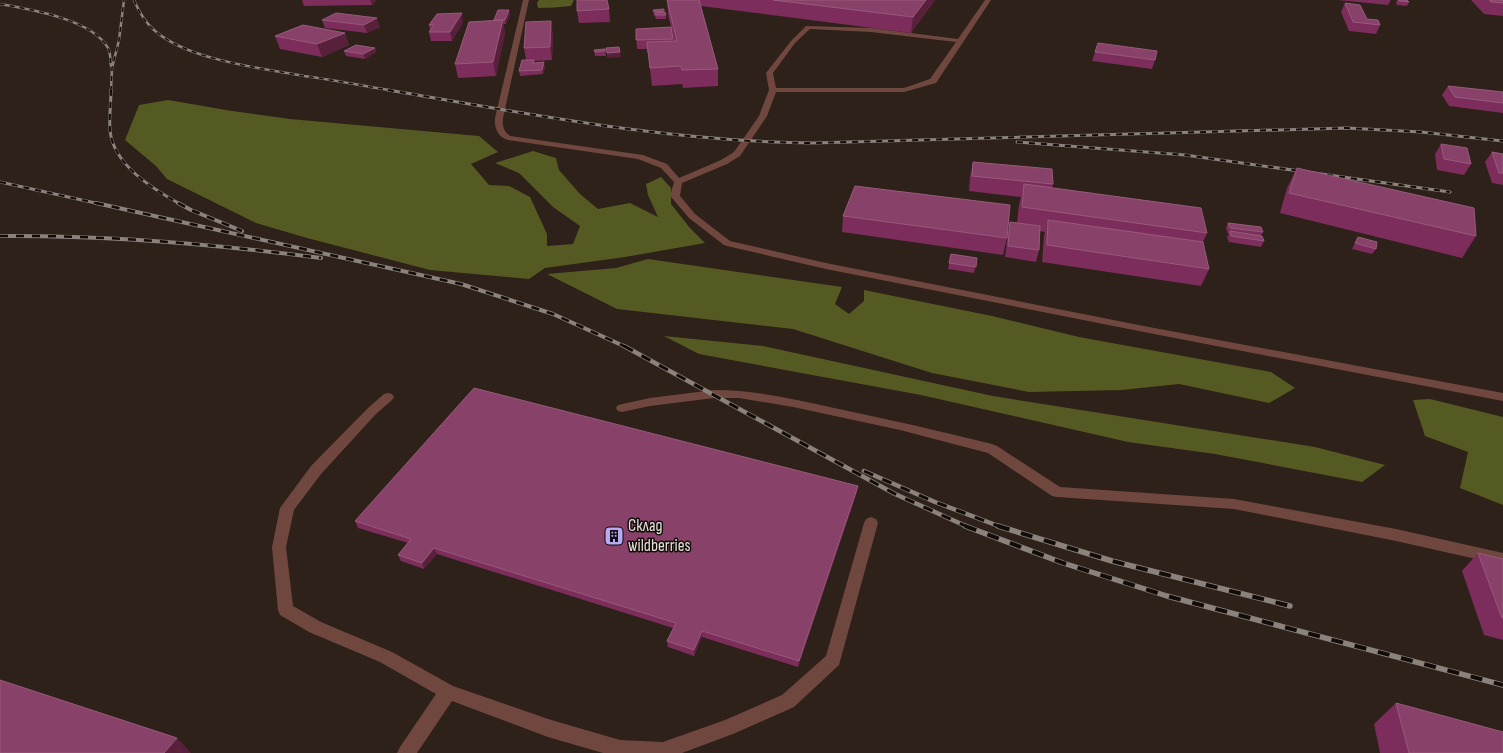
<svg xmlns="http://www.w3.org/2000/svg" width="1503" height="753" viewBox="0 0 1503 753" font-family="'Sofia Sans Condensed',sans-serif">
  <rect width="100%" height="100%" fill="#2d2119"/>
  <path fill="#555922" d="M539 0H574L571 6C560 7 549 8 538 8L537 3Z
    M168 100 232 111 290 119 479 136 498 152 471 164 489 185 509 186 530 197 547 234V246L573 244 580 226 553 207 519 173 495 163 533 151 556 158 559 170 580 194 598 209 630 203 658 217 648 195 646 184 661 177 671 188V204L690 228 705 243 625 257 545 268 529 279 430 270 307 238 256 223 167 179 156 166 125 140 139 105Z
    M648 259 842 287 835 304 849 314 864 301V290L992 316 1079 337 1271 372 1295 388 1269 403 1179 384 1122 390 1029 392 932 373 793 329 617 309 547 274 616 268Z
    M664 336 763 346 993 396 1315 447 1385 465 1362 482 1215 454 1128 442 921 395 699 354Z
    M1430 399 1503 417V505L1460 488 1468 452 1425 436 1413 400Z"/>
  <g fill="none" stroke-linecap="round" stroke-linejoin="round">
    <path fill="#70473f" fill-rule="evenodd" d="M523 0H529L503 118C502 127 504 131 510 136L643 155 667 164 679 178 721 160 734 152 759 116 769 90 766 73 791 41 806 26 871 28 958 39 985 0H991L936 83 904 92H776L767 116 740 156 727 164 682 183 680 196 695 214 730 241 826 263 1149 327 1503 393V401L1149 333 826 269 727 246 724 245 689 218 672 198 670 196 674 182 661 168 638 159 508 140C498 137 494 128 495 118ZM810 29 871 32 956 42 930 79 904 88H776L773 73 795 43Z
      M714 390C755 390 795 399 834 408 887 419 940 431 992 444L997 446 1060 487 1234 499 1396 529 1503 553V565L1396 541 1234 509 1057 497 1052 496 988 453 900 430 793 407 739 398H714L650 406 622 412 618 411 616 408 618 405 650 398Z
      M388 393 392 394 394 397 392 400 376 414 321 474 294 510 286 547 293 606 321 622 392 652 453 686 548 719 620 740 663 742 725 720 782 695 826 656 864 523 866 519 871 517 876 519 878 523 839 665 794 707 733 734 682 753H603L548 737 452 701 417 753H397L400 747 436 694 380 662 309 632 280 615 278 610 272 547 280 508 311 466 368 408 384 394Z"/>
    <defs>
      <path id="rail-far4" d="M134 0C139 12 144 21 154 30 187 60 260 68 304 76 334 80 364 86 394 91
        M0 4C29 9 92 19 108 48 111 53 110 60 111 66
        M111 91 112 68 119 40 124 0"/>
      <path id="rail-far3" d="M111 90C111 103 109 117 110 130 113 165 153 189 180 204
        M388 90C529 114 670 142 813 143L1347 128 1421 132 1503 141
        M1017 142 1185 155 1450 192
        M0 182 100 204"/>
      <path id="rail-far2" d="M96 203 461 284 553 314 626 347
        M178 203 191 210 242 231
        M0 236C108 235 214 244 321 258"/>
      <path id="rail-far1" d="M624 346 895 494 968 527
        M864 471 935 502 1001 527"/>
      <path id="rail" d="M965 526 1063 563 1167 596 1503 685
        M998 526 1112 561 1290 606"/>
    </defs>
    <use href="#rail-far4" stroke="#8b827b" stroke-width="2.5"/>
    <use href="#rail-far3" stroke="#8b827b" stroke-width="3"/>
    <use href="#rail-far2" stroke="#8b827b" stroke-width="4"/>
    <use href="#rail-far1" stroke="#8b827b" stroke-width="4.5"/>
    <use href="#rail" stroke="#8b827b" stroke-width="5.5"/>
    <use href="#rail-far4" stroke="#110c09" stroke-width="1.5" stroke-dasharray="5" stroke-linecap="butt"/>
    <use href="#rail-far3" stroke="#110c09" stroke-width="2" stroke-dasharray="6" stroke-linecap="butt"/>
    <use href="#rail-far2" stroke="#110c09" stroke-width="2.5" stroke-dasharray="8" stroke-linecap="butt"/>
    <use href="#rail-far1" stroke="#110c09" stroke-width="3" stroke-dasharray="10" stroke-linecap="butt"/>
    <use href="#rail" stroke="#110c09" stroke-width="4" stroke-dasharray="12" stroke-linecap="butt"/>
  </g>
  <path fill="#7c2d5c" d="M302 0H376L372 5 304 6Z
    M667 0H935L911 33 701 6 718 69V86L683 88 682 84 652 86 648 53H647V49H637L636 29 671 27 668 15Z
    M1338 0H1391L1388 5Z
    M1397 0H1407L1409 2 1407 6 1397 5 1396 3Z
    M1471 0H1503V16L1484 14Z
    M1345 3 1367 19 1380 25 1376 34 1349 31 1341 12Z
    M609 9 610 22 579 23 577 11Z
    M664 9V12L666 15V19H656L655 16H654L653 10Z
    M510 14 506 24H503L505 33 496 76 458 78 455 64 494 21Z
    M322 20 380 27 367 33 325 28Z
    M463 22 452 41H431L429 32 430 30 429 25Z
    M345 33 349 45 322 57 280 49 275 36Z
    M553 34 552 60 534 61 535 63 545 67 543 74 520 76 519 71 526 60 524 48Z
    M375 48 376 52 365 59 346 56 344 51Z
    M605 49 606 56H595L594 50Z
    M1095 52 1155 60 1152 69 1092 61Z
    M1448 86 1503 92V113L1449 106 1442 95Z
    M1441 144 1471 164 1464 175 1437 170 1435 154Z
    M1492 152 1503 154V185L1492 183 1485 162Z
    M973 162 1053 184 1052 188 1207 233 1203 242 1209 269 1201 286 1042 262 1044 236 1045 232 1039 231V250L1036 262 1005 257 1008 233 1010 222 1017 223 1019 205 1021 197 969 191 970 177Z
    M1297 168 1476 236 1462 258 1280 213 1287 188Z
    M843 216 1007 238 1003 255 842 232Z
    M1228 223 1263 232 1261 235 1264 241 1261 247 1229 242 1227 237 1229 234H1228L1226 228Z
    M1358 237 1376 249 1372 254 1352 249Z
    M951 254 977 258 974 273 948 269Z
    M857 492 798 667 702 637 694 656 668 647 667 641 673 628 437 554 424 569 401 561 398 555 408 543 358 528 355 521Z
    M1478 553 1503 559V640L1484 635 1462 571Z
    M1396 703 1503 753H1380L1374 724Z"/>
  <path fill="#58203b" d="M370 0H376L372 5Z
    M926 0H935L911 33 913 17Z
    M509 10 510 14 506 24 505 20Z
    M462 13 463 22 452 41 450 32Z
    M377 18 380 27 367 33 364 25Z
    M503 20 505 33 496 76 493 62Z
    M551 21 553 34 552 60 550 47Z
    M345 33 349 45 322 57 317 44Z
    M375 48 376 52 365 59 363 54Z
    M620 52 621 57 607 58V53Z
    M544 62 545 67 543 74 542 70Z
    M858 486 857 492 798 667 799 661Z
    M434 548 437 554 424 569 422 563Z
    M702 631V637L694 656V650Z
    M177 738 191 753H164Z"/>
  <path fill="#884169" stroke="#975a7b" d="M577 0H607L609 9 577 11Z
    M667 0H699L718 69 682 70 681 66 650 68 647 42 677 41Z
    M773 0H926L913 17Z
    M1399 0H1407L1409 2 1399 1Z
    M1489 0H1503V3L1491 2Z
    M1345 3 1360 5 1367 19 1378 20 1380 25 1353 22Z
    M664 9V11L654 12 653 10Z
    M498 10H509L505 20H494Z
    M665 12 666 15H656L655 13Z
    M336 13 377 18 364 25 322 20Z
    M462 13 450 32H429L434 25H429L437 14Z
    M503 20 493 62 455 64 469 22Z
    M551 21 550 47 524 48 526 22Z
    M303 25 345 33 317 44 275 36Z
    M671 27 673 39 636 40V29Z
    M1098 43 1157 51 1155 60 1095 52Z
    M356 45 375 48 363 54 344 51Z
    M619 47 620 52 607 53 606 48Z
    M605 49V51L595 52 594 50Z
    M522 60H534L533 64 534 63 544 62 542 70 519 71Z
    M1448 86 1503 92V103L1455 97Z
    M1441 144 1467 148 1471 164 1444 159Z
    M1492 152 1503 154V173H1499Z
    M973 162 1052 169 1053 184 972 176Z
    M1297 168 1474 208 1476 236 1289 193Z
    M1024 184 1201 208 1207 233 1022 207Z
    M855 186 1010 205 1007 238 843 216Z
    M1048 220 1203 242 1209 269 1047 245Z
    M1010 222 1040 226 1039 250 1008 246Z
    M1228 223 1261 227 1263 232 1230 228Z
    M1230 231 1262 236 1264 241 1231 236Z
    M1358 237 1377 242 1376 249 1355 243Z
    M951 254 977 258 976 267 949 263Z
    M474 388 858 486 799 661 702 631 694 650 667 641 676 623 434 548 422 563 398 555 411 539 355 521Z
    M1478 553 1503 559V618H1502Z
    M0 680 177 738 164 753H0Z
    M1396 703 1503 732V753H1409Z"/>
  <defs>
    <symbol id="building-square" viewBox="-11 -11 22 22"><rect x="-9" y="-9" width="18" height="18" rx="4" fill="#baaaf6" stroke="#110c09"/><path d="M-4-6H4V6H1V3H-1V6H-4ZM-2.5-4.3h1.7v1.8h-1.7ZM.8-4.3h1.7v1.8H.8ZM-2.5-1h1.7V.8h-1.7ZM.8-1h1.7V.8H.8Z" fill="#111"/></symbol>
  </defs>
  <g fill-rule="evenodd">
    <use href="#building-square" x="603" y="525" width="22" height="22"/>
  </g>
  <g text-anchor="middle" dominant-baseline="central" stroke-width="3" stroke-linejoin="round" paint-order="stroke">
    <g font-size="17" fill="#e8e0da" stroke="#110c09" text-anchor="start">
      <text x="628" y="526">Склад<tspan x="628" dy="20">wildberries</tspan></text>
    </g>
  </g>
</svg>
